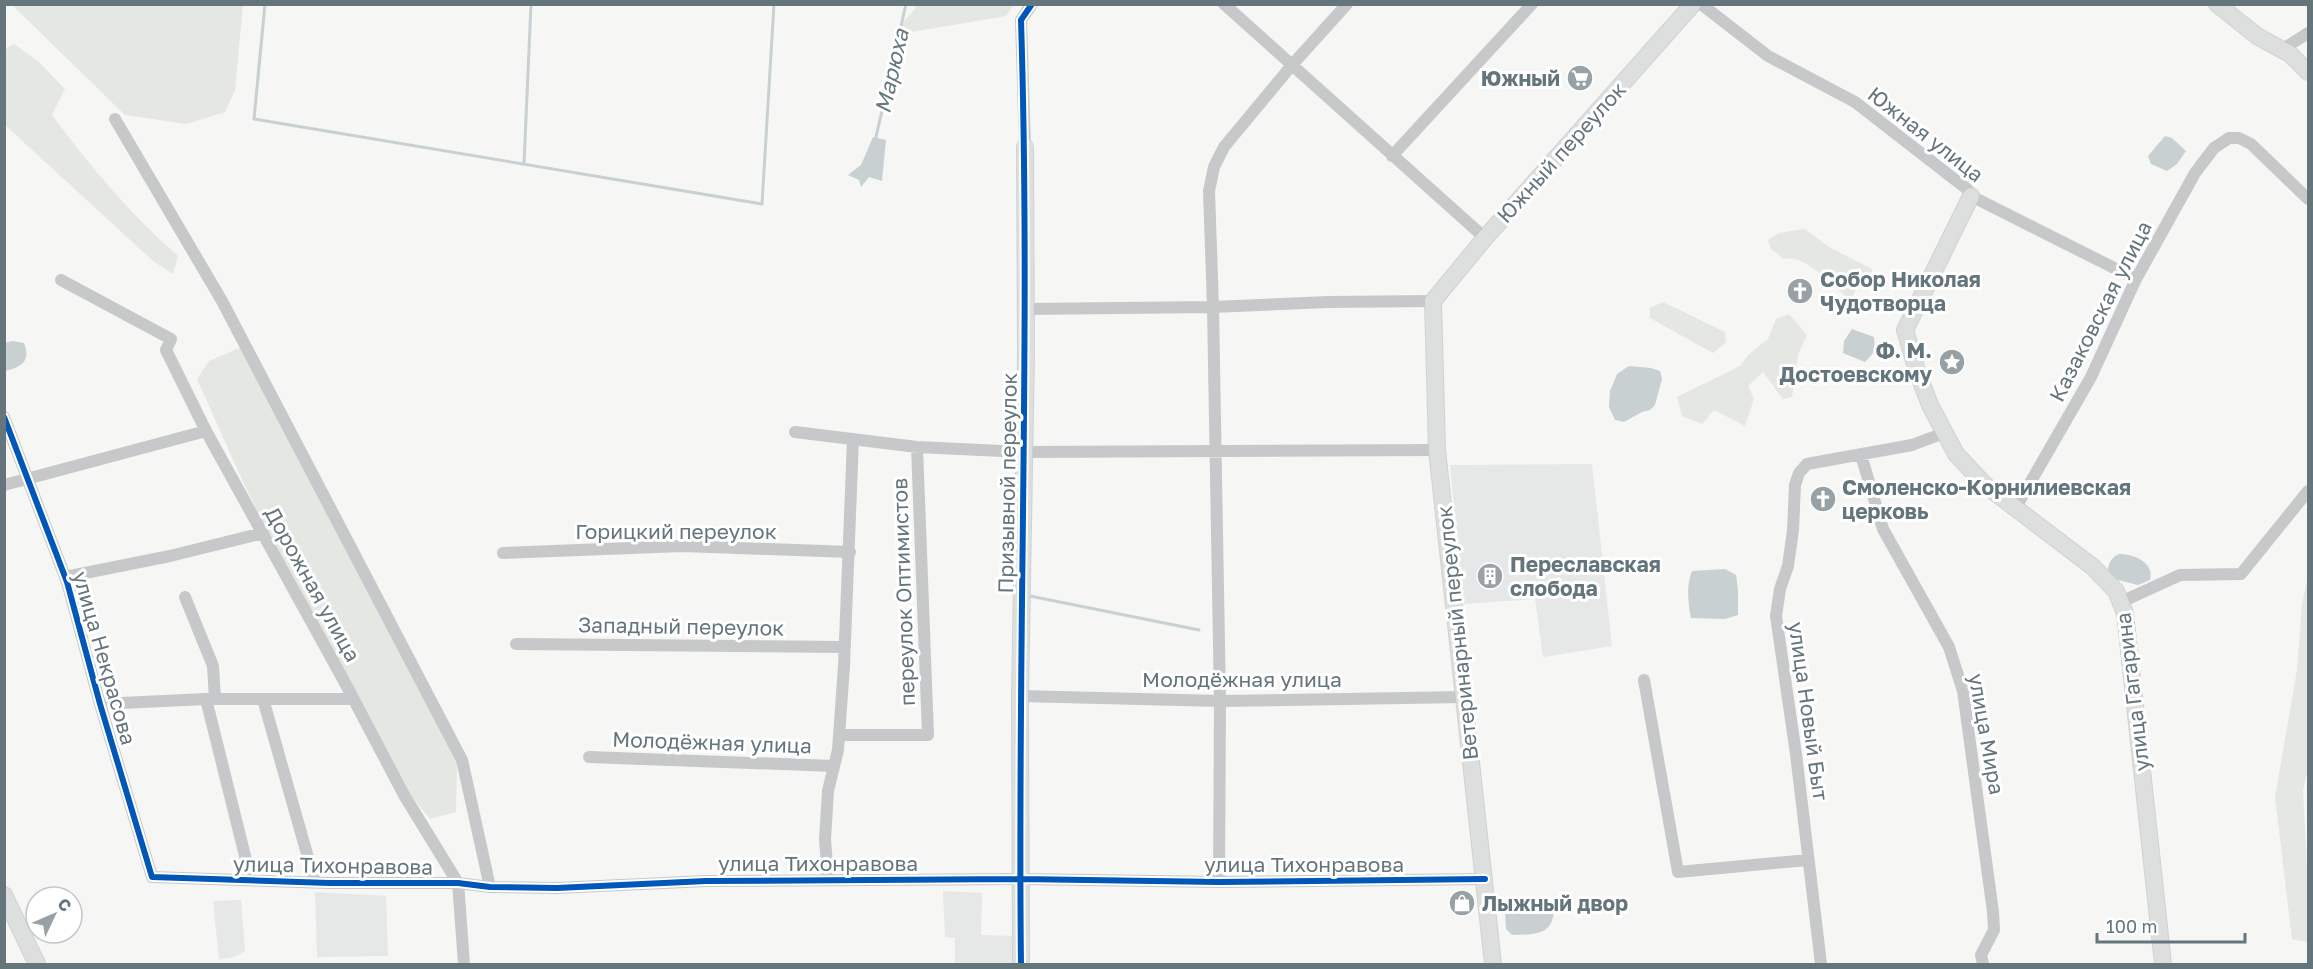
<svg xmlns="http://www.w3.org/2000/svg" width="2313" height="969" viewBox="0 0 2313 969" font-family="'Golos Text',sans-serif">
  <rect width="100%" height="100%" fill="#f6f6f5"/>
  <path fill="#e6e7e7" d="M1592 464 1612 646 1543 657 1535 599 1463 604 1450 465Z
    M943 891 982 893 981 935 1017 936V964H955V938L945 937Z
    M315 892 386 896 388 956 317 957Z
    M241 900 245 951 234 957 219 959 213 901Z"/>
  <path fill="#e5e7e3" d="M916 4H1014V5L1006 16 899 34 903 22 915 9Z
    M12 5H243L235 90 225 112 186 124 125 115Z
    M14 44 39 62 65 89 52 115C90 166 130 214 178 256L173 274 153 261 5 125V49Z
    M1805 229 1829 247 1872 269 1873 277 1857 288 1851 298 1844 295C1830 283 1803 253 1784 259L1771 249 1768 240 1779 233Z
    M1663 302 1725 332 1726 342 1713 353 1650 318V308Z
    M1789 314 1807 335 1798 354 1792 397 1783 399 1763 372 1748 386 1754 399 1745 426 1714 410 1702 424 1682 416 1677 397 1740 366 1748 355 1768 339 1776 319Z
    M239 348 247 356 457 762 456 812 430 819 408 792 288 566C251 507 226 442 197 379L209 361Z
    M2308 576V768L2303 790 2308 891V942L2292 939 2275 797 2297 670 2302 604Z"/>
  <path fill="#c8d0d2" d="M2165 136 2172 138 2186 151 2177 164 2167 171 2151 164 2148 156Z
    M873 137 886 140 882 181 869 177 861 187 859 180 848 175 861 165Z
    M1852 329 1874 337 1875 351 1865 362 1843 353 1844 341Z
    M12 341 24 343C31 361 22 367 5 371V343Z
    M1629 366 1651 368 1660 371 1662 379 1655 405 1650 410 1642 412 1624 422 1615 420 1609 407 1610 391 1617 374Z
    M2119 554C2133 554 2155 562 2150 580L2138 585 2114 579 2108 573C2108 564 2110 558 2119 554Z
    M1725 569 1736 575 1738 590V615L1725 619 1691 618C1688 601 1686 587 1692 571Z
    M1545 899 1554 909C1553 936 1535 934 1512 935L1506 929 1505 913 1506 904 1513 900Z"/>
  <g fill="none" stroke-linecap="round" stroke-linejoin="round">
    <path stroke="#c8d0d2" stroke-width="3" d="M265 4 254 119 762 204 774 4
      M876 137 906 4
      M524 164 531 4
      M1030 596 1199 630"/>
    <defs>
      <path id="secondary" d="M2217 4 2257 36 2290 54 2308 72
        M1971 196 1905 330 1917 371 1930 405 1956 454 1985 485 2093 567 2116 591 2125 613 2163 964
        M4 895 37 964
        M1021 964 1020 696 1026 353 1025 147
        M1493 964 1437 450 1433 301 1485 238 1693 4"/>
    </defs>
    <use href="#secondary" stroke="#d1d2d2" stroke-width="18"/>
    <path stroke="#c7c8c9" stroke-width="12" d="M1224 4 1485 238
      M1701 4 1768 56 1855 102 1967 189 1971 196 2136 279
      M2283 49 2308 33
      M115 119 222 301 462 760 490 887
      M1025 147 1021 20 1032 4
      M1392 156 1532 4
      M61 280 171 339 166 350 206 431 344 681 404 795 458 883 464 964
      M1025 309 1213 307 1328 302 1433 301
      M4 417 67 582 100 704 152 877 329 883H458L490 887 557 888 706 881 1020 879 1219 882 1485 879
      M795 432 917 447 1025 452 1437 450
      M1861 455 1883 529 1949 647 1963 691 1993 912 1994 930 1981 955 1983 964
      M4 485 206 431
      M2015 509 2091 377 2136 279 2195 173 2214 148 2229 138H2239L2251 144 2308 199
      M503 553 683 546 850 552
      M65 577 170 556 263 533
      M185 597 213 666 215 699
      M2121 602 2180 575 2241 574 2308 491
      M516 644 845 647
      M1644 680 1678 872 1808 860
      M1020 696 1220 701 1464 697
      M206 699 251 880
      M263 699 315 882
      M100 704 206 699H352
      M839 735H928L917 447
      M589 757 834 766
      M828 879 825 839 828 791 838 750 844 666 853 439
      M1219 882 1220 701 1213 307 1209 191 1214 167 1224 147 1292 65 1347 4
      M1821 964 1796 754 1776 616 1780 589 1788 566 1793 530 1795 485 1799 473 1807 464 1912 445 1944 433"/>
    <use href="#secondary" stroke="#dddede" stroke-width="16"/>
    <defs>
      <path id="cycleway" d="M4 417 67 582 100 704 152 877 329 883H458L490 887 557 888 706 881 1020 879 1219 882 1485 879
        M1021 964C1017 649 1031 335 1021 20L1032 4"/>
    </defs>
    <use href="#cycleway" stroke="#fff" stroke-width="10"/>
    <use href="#cycleway" stroke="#0057b8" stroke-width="6"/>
  </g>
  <defs>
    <symbol id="supermarket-disc" viewBox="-11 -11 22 22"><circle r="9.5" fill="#98a2a6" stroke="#fff"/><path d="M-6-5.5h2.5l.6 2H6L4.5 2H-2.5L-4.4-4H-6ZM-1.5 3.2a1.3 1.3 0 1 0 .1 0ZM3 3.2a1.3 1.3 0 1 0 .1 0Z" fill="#fff"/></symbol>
    <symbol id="church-disc" viewBox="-11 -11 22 22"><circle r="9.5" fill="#98a2a6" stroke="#fff"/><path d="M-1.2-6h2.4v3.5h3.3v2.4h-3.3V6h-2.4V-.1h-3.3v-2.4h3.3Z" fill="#fff"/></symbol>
    <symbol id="sight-disc" viewBox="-11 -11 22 22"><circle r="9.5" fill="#98a2a6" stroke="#fff"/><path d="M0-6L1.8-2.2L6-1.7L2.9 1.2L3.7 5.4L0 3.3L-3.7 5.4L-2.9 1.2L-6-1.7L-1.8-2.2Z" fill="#fff"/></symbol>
    <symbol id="building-disc" viewBox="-11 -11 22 22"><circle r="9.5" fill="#98a2a6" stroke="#fff"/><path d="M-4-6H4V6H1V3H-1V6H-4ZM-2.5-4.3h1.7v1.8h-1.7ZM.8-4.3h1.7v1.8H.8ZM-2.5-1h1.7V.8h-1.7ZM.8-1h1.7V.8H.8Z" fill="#fff"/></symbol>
    <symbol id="shop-disc" viewBox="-11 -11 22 22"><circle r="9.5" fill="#98a2a6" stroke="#fff"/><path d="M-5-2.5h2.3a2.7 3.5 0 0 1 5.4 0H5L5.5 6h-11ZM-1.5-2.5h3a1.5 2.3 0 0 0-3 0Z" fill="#fff"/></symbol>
  </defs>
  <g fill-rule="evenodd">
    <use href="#supermarket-disc" x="1565" y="63" width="30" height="30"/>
    <use href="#church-disc" x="1785" y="276" width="30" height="30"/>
    <use href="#sight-disc" x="1937" y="347" width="30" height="30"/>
    <use href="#church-disc" x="1808" y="484" width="30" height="30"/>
    <use href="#building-disc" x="1475" y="561" width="30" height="30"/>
    <use href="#shop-disc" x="1447" y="888" width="30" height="30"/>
  </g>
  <g text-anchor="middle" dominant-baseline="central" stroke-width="6" stroke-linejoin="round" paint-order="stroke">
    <g font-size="21" font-weight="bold" fill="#65757c" stroke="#fff" text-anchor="start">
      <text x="1560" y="78" text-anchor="end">Южный</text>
      <text x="1820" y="279">Собор Николая<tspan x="1820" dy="24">Чудотворца</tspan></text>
      <text x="1932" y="350" text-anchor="end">Ф. М.<tspan x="1932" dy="24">Достоевскому</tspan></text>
      <text x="1842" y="487">Смоленско-Корнилиевская<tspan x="1842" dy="24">церковь</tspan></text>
      <text x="1510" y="564">Переславская<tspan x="1510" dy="24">слобода</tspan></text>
      <text x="1482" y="903">Лыжный двор</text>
    </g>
    <g font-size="21" fill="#65757c" stroke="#fff">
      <text transform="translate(1926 134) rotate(38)">Южная улица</text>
      <text transform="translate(1561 152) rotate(-48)">Южный переулок</text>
      <text transform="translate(2100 311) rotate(-63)">Казаковская улица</text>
      <text transform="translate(1007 483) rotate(-89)">Призывной переулок</text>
      <text x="676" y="531">Горицкий переулок</text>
      <text transform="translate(313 584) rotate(61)">Дорожная улица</text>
      <text transform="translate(903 592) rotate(-92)">переулок Оптимистов</text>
      <text transform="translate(681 626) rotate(1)">Западный переулок</text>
      <text transform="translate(1457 633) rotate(-96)">Ветеринарный переулок</text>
      <text transform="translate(105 658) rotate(74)">улица Некрасова</text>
      <text x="1242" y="679">Молодёжная улица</text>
      <text transform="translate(2132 692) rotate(-97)">улица Гагарина</text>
      <text transform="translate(1809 711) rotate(82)">улица Новый Быт</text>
      <text transform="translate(1987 734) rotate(80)">улица Мира</text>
      <text transform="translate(712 742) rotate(2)">Молодёжная улица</text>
      <text x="818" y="863">улица Тихонравова</text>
      <text x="1304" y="864">улица Тихонравова</text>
      <text transform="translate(333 865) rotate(1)">улица Тихонравова</text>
    </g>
    <g font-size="22" font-style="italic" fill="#657a7e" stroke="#fff">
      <text transform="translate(891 71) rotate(-77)">Марюха</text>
    </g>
  </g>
  <rect width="2313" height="969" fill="none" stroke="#65757c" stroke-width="12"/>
  <g transform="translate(54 915) rotate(46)"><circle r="28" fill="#ffffff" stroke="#c1c8cb" stroke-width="1.5"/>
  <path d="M0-4.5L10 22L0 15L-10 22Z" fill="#98a2a6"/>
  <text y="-9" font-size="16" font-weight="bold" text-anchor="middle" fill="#65757c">С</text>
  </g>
  <path d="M2097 933v9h148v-9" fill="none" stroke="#65757c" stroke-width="3"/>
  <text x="2106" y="933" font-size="18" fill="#65757c" stroke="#ffffff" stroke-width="4.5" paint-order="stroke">100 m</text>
</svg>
